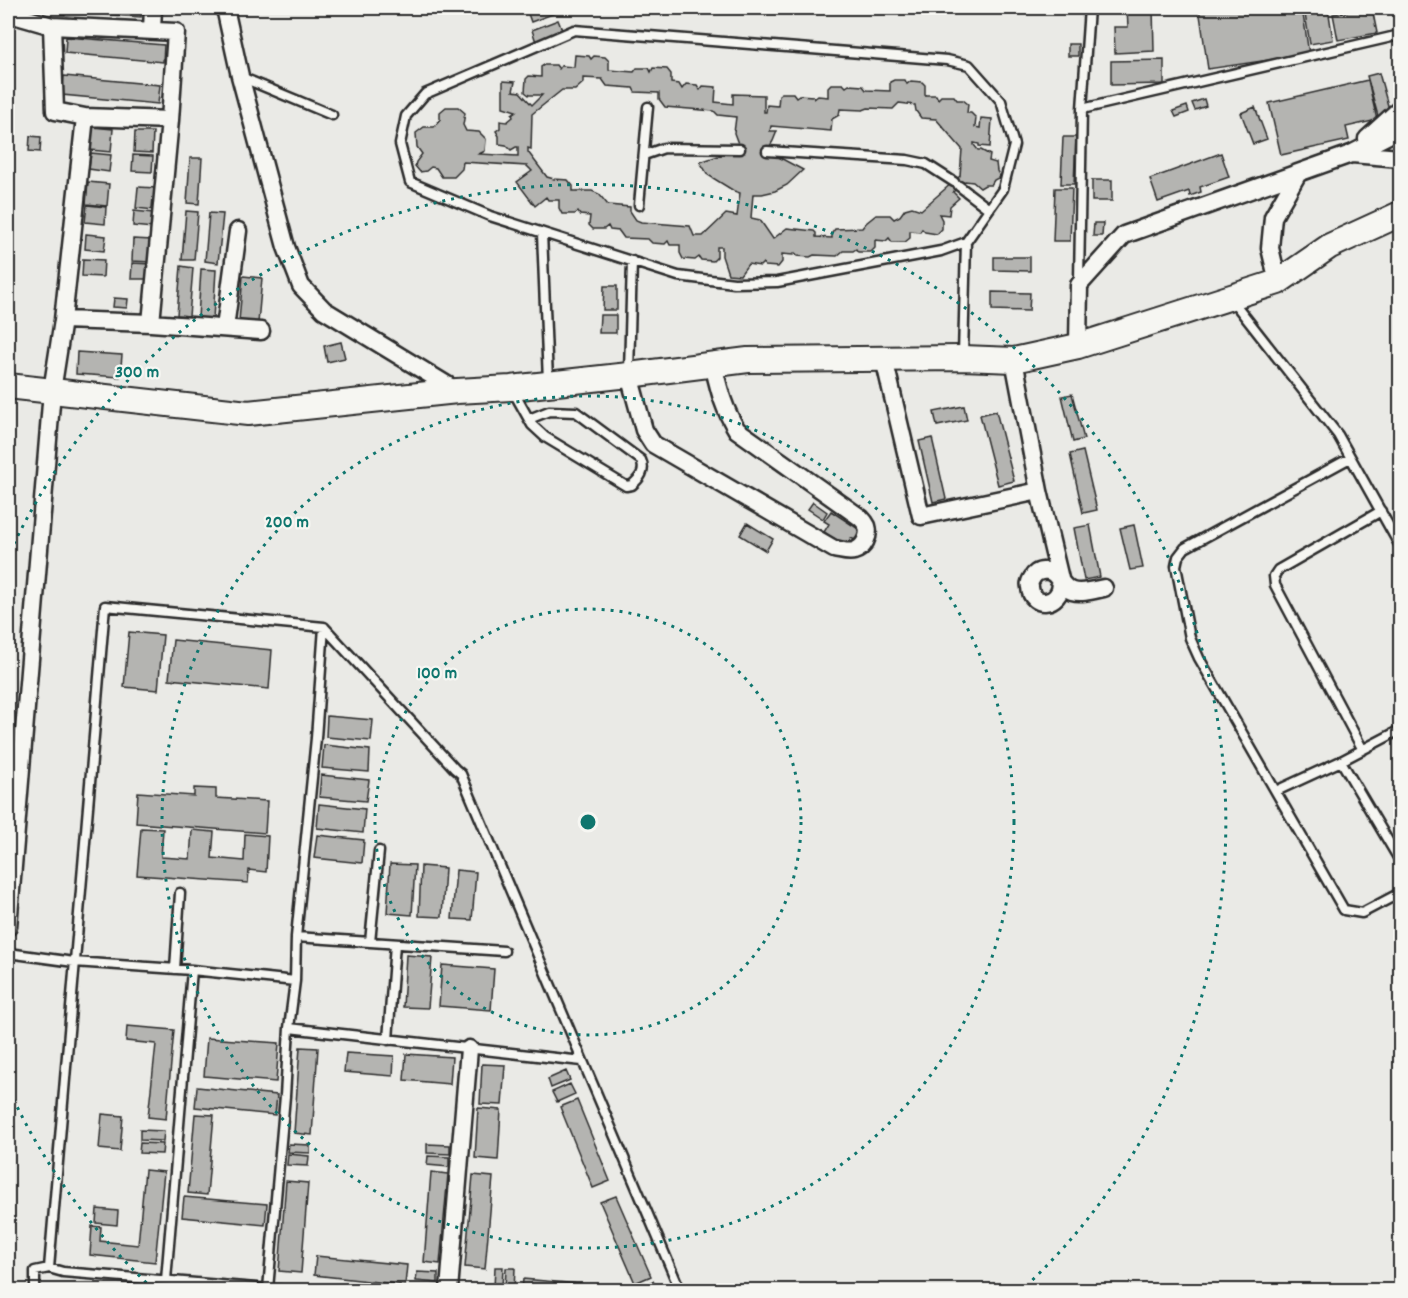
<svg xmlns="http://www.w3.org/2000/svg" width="1408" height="1298" viewBox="0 0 1408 1298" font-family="Dekko,sans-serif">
  <rect width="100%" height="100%" fill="#eaeae6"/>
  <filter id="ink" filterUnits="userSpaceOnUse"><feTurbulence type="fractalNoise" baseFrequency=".0167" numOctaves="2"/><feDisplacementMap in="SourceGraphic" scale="12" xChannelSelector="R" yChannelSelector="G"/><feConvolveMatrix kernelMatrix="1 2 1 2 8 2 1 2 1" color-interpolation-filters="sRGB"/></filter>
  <g filter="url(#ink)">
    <path fill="#b4b4b1" stroke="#2b2b2b" stroke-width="1.5" fill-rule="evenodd" d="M43 8H141V17L43 10Z
      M526 8H557L558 12 531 22Z
      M1127 8H1153L1154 51 1115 53 1114 27H1128Z
      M1199 8H1302L1309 54 1208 69Z
      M1304 8H1328L1333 40 1310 44Z
      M1367 8H1372L1377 33 1338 40 1333 14Z
      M558 20 563 32 536 42 532 30Z
      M66 37 164 45 163 62 65 53Z
      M1068 44H1078V56H1068Z
      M575 55 589 56 591 59 594 56 605 57 609 61V70L634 72 637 68H649L651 72 653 68 667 69 671 74V83L679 84 682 89 686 84 697 85 700 90 703 86 716 87 715 102 733 104V94L764 95V112H766L767 105 778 106 779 95 782 93H793L796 97 799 95 813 96 814 99 818 96 828 97V87L831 84H843L846 87 849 85 863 86 866 90 890 91V82L894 80H905L907 84 911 81 922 82 925 85V95H936L938 99 941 96H954L957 100H963L968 104 967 113H971L976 118 975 127 980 128 981 118 992 119 990 147 979 146V144L974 143V145L978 150H981L990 155 989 161 996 163 997 171 1000 177 994 180 991 185H985L980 188 973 182 965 181 953 192 959 198 950 206 949 215 939 214 942 220V229L937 234 925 232 922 229 920 232 910 231V238L905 242H892L889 238 886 241 875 240V248L871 252H858L856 249 853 251H843L837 256 814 255 810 257 797 256 795 253 793 255 782 254V262L778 267 765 266 763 263 760 266 748 264 740 275 728 274 722 256V247H717V257L713 261 701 260 699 257 695 260 683 259 680 253V245H670L668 241 665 244 652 243 648 239 624 238 619 231 610 230 608 226 604 229H593L589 225 590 216 580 215 578 212 575 214H562L559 208V200H548L546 197 535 206 517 182 532 171 527 166 463 162 462 169 454 177H442L436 168 431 167 426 171 420 172 415 166 416 162 422 154 417 147 416 133 424 127H434L440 120V112L446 107H458L465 113 463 125 466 131 479 132 486 139 485 151 479 154 518 156V147H516L511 150 506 145 499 144V136L496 131 500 128V121L507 122 513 117 512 114 516 111 503 107V81L515 82 513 91 520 92 532 105 542 95H529L525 92 526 79 529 76 541 77V67L544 65H556L559 69 562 65 561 66 574 67ZM583 78 602 79 607 86 633 88 635 92 659 93V99L665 107 714 111 718 115 736 117 734 133 740 149 700 162 708 175 734 191 740 193 737 216 726 214 703 236H694L690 226 641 222 636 220 630 211V207L608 205 599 194 592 191H573V186L568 180 554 179 547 177 528 152V148L531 149 532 114 562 90H575L583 83ZM899 103 915 105 916 111 921 118 936 119 962 149 960 176 921 210 912 207 905 209 900 216 894 219 890 215H876L866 223 862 228 835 229 832 233V238L816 237V233L814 231 787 228 773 239 760 220 751 218 753 194H762L775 191 787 185 803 170 767 151 773 141 777 131H770L771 126 831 131 832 119 839 115 840 109 863 110 868 108 893 109Z
      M1164 60V84L1111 85V61Z
      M1379 73 1390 113 1378 116 1367 76Z
      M64 76 160 85 158 104 62 95Z
      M1368 80 1377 120 1346 127 1349 140 1281 155 1269 103Z
      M1204 99 1206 106 1195 110 1192 103Z
      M1187 106 1189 112 1176 117 1173 111Z
      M1255 107 1267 139 1253 144 1241 113Z
      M92 127 113 129 111 152 90 150Z
      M135 132H153L152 153 134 152Z
      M30 136 41 137 40 152 29 151Z
      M1063 137H1076L1074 184H1061Z
      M91 153 111 155 109 172 89 169Z
      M1221 153 1229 177 1200 187 1201 192 1190 196 1189 191 1158 202 1150 179Z
      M133 155 153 156 152 172 132 171Z
      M190 158H202L199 204 187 203Z
      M1092 180H1112V201H1092Z
      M88 182 109 184 107 206 86 204Z
      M138 187 156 188 154 210 136 208Z
      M1055 188H1072L1070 241H1053Z
      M87 205 106 207 105 224 85 222Z
      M134 211 154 213 153 228 133 226Z
      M186 211 198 212 194 260H182Z
      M209 213 223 214 218 263 205 261Z
      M1094 223H1103L1102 236H1093Z
      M86 234 106 236 104 251 85 249Z
      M133 239 152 240 151 262 132 261Z
      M994 257H1030V271L994 270Z
      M83 259 104 260 103 277 82 276Z
      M132 263 151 264 150 279H131Z
      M181 266 193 268 189 316 177 315Z
      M201 269 216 270 213 319 198 318Z
      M243 276 262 278 258 323 239 321Z
      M604 286H617V310H603Z
      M992 292 1030 293 1029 311 992 310Z
      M114 298 128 299 127 308 113 307Z
      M600 315H616V333H599Z
      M341 342 345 358 327 362 324 346Z
      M77 352 122 355 120 377 76 374Z
      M1072 394 1084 439 1073 442 1062 396Z
      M964 406 967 420 937 426 934 412Z
      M996 411 1014 481 998 485 980 415Z
      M932 438 946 499 933 502 919 441Z
      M1083 451 1097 510 1083 513 1070 454Z
      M813 502 827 512 823 519 808 509Z
      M831 511 863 532 857 541 851 538 846 546 824 532 829 524 824 521Z
      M747 523 773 539 766 551 740 535Z
      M1090 525 1100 577 1084 580 1074 528Z
      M1134 525 1143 568 1130 570 1120 528Z
      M129 632 163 635 158 690 124 687Z
      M173 640 272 650 269 689 169 679Z
      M327 716 373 720 371 741 326 737Z
      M324 745 370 750 369 772 322 768Z
      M321 775 369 780 366 801 319 797Z
      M194 788 216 789V798L267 801 265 833 136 823 138 792 194 796Z
      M319 804 365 809 363 833 317 828Z
      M141 828 163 829 161 857 190 859 192 830 214 832 212 858 244 861 245 834 268 836 266 872 249 870 248 883 137 875Z
      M317 835 364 840 362 863 314 858Z
      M390 864 415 865 412 915 387 913Z
      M421 866 445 868 442 917 419 916Z
      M456 870 476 872 472 920 452 919Z
      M406 955 432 957 428 1008 403 1007Z
      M442 965 494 969 491 1010 439 1006Z
      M127 1026 174 1030 166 1119 148 1117 156 1044 126 1041Z
      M207 1038 279 1043 276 1082 204 1076Z
      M300 1047 318 1048 312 1135 294 1133Z
      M346 1053 394 1056 393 1076 344 1072Z
      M406 1054 452 1057 450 1084 404 1080Z
      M482 1064 505 1065 502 1105 480 1104Z
      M566 1071 570 1080 551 1088 548 1079Z
      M570 1084 575 1094 557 1102 552 1092Z
      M197 1087 277 1095 275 1115 195 1107Z
      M577 1100 610 1181 593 1188 560 1107Z
      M478 1108 501 1110 498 1160 475 1158Z
      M102 1114 123 1116 120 1151 99 1149Z
      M195 1114 214 1115 207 1195 188 1193Z
      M140 1130 164 1131 163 1141 140 1140Z
      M140 1143 163 1144 162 1154 139 1153Z
      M289 1144 310 1145V1153L288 1152Z
      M427 1144 450 1145V1154L427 1153Z
      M288 1154 309 1156 308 1166 287 1165Z
      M428 1156 449 1157V1167L427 1165Z
      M145 1170 164 1172 155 1262 90 1255 92 1226 101 1227 100 1241 138 1245Z
      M431 1172 448 1174 440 1264 424 1262Z
      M473 1175 493 1177 485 1269 465 1267Z
      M286 1181 308 1183 301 1273 279 1271Z
      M616 1196 651 1276 635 1283 600 1202Z
      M184 1197 267 1204 265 1225 182 1217Z
      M97 1209 118 1211 117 1225 96 1223Z
      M316 1256 407 1265 405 1285 314 1275Z
      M495 1267H503L502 1288H494Z
      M506 1268H515L514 1290 505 1289Z
      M417 1272 438 1273V1283L416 1281Z
      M523 1279 612 1287V1290H522Z
      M653 1281 658 1290H647L645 1285Z"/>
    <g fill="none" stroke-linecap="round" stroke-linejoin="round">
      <defs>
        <path id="lane" d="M574 30 947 60 969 65 1001 101 1014 145 1003 189 966 242 941 251 777 282 734 283 678 276 490 216 410 182 400 144 406 116 425 94Z
          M241 77 332 115
          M1082 109 1400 35
          M767 151 907 160 926 164 954 182
          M644 155 664 148 740 149
          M959 186 989 209
          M639 205 648 107
          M542 233 548 381
          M1079 281 1082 109 1089 8
          M1232 300 1338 435 1400 546
          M963 355 966 242
          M629 372 632 261
          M513 391 532 425 545 437 626 486 632 485C640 478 646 471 641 460L576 412 549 411 529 419
          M1350 458 1185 548 1178 557 1176 566 1190 638 1199 658 1344 910 1362 913 1400 893
          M1363 750 1275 585 1274 576 1278 570 1381 511
          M1341 761 1400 861
          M1276 791 1341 761 1400 730
          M296 937 504 951
          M370 942 379 851
          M8 953 74 962 192 970 295 981
          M175 969 180 893
          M289 1028 582 1061
          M388 1040 395 944
          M49 1268 105 606 324 627 455 769 461 774 680 1290
          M166 1280 192 970
          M268 1289 285 1096 289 1028 295 981 296 937 316 738 324 627
          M35 1290V1271L49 1268 63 1272 281 1290"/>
        <path id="street" d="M225 8 240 76 286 247 301 286 324 310 457 391
          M52 26 176 32 170 120 151 323
          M152 30 153 8
          M85 117 170 120
          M1367 139 1400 109
          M1352 154 1400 158
          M1278 282 1270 248 1273 217 1297 175
          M63 320 151 323 261 331
          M225 328 238 231
          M1078 346 1079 285 1124 235 1351 154 1400 129
          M884 359 921 516 1039 491
          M1014 360 1039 491 1061 583C1061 606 1031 609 1030 587 1029 584 1030 581 1032 578 1034 574 1038 571 1043 571 1058 568 1059 587 1072 591 1082 594 1094 590 1104 588
          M629 375 644 430 653 444 834 549C841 550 848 553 854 551 864 548 870 536 867 526 866 524 863 520 861 518L737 430C723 408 719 389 713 364
          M8 927 52 391 63 320 85 117 55 111 52 26 17 16V8
          M449 1290 469 1049"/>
        <path id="secondary" d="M8 386 248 413 457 391 511 388 629 375 748 360 963 358 1014 360 1078 346 1278 282 1330 246 1400 214"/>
      </defs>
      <use href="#lane" stroke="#2b2b2b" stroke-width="13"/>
      <use href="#street" stroke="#2b2b2b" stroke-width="21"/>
      <use href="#secondary" stroke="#2b2b2b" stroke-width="28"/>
      <use href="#lane" stroke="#f6f6f2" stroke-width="8"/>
      <use href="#street" stroke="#f6f6f2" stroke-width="16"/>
      <use href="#secondary" stroke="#f6f6f2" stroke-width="24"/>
    </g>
  </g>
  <g fill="none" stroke="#0f766e" stroke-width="3" stroke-dasharray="3 6">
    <circle cx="588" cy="822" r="213"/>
    <circle cx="588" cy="822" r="426"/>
    <path d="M153 1289A638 638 0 0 1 10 1092M10 552A638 638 0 1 1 1023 1289"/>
  </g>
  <circle cx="588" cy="822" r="9" fill="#0f766e" stroke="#f6f6f2" stroke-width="3"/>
  <g font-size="18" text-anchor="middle" font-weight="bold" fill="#0f766e" stroke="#f6f6f2" stroke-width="4.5" stroke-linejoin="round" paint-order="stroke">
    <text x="137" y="377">300 m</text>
    <text x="287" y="527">200 m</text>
    <text x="437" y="678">100 m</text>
  </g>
  <rect width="1408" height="1298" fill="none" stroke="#f6f6f2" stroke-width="30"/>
  <rect x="15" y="15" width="1378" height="1268" fill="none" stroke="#2b2b2b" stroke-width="2" filter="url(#ink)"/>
</svg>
